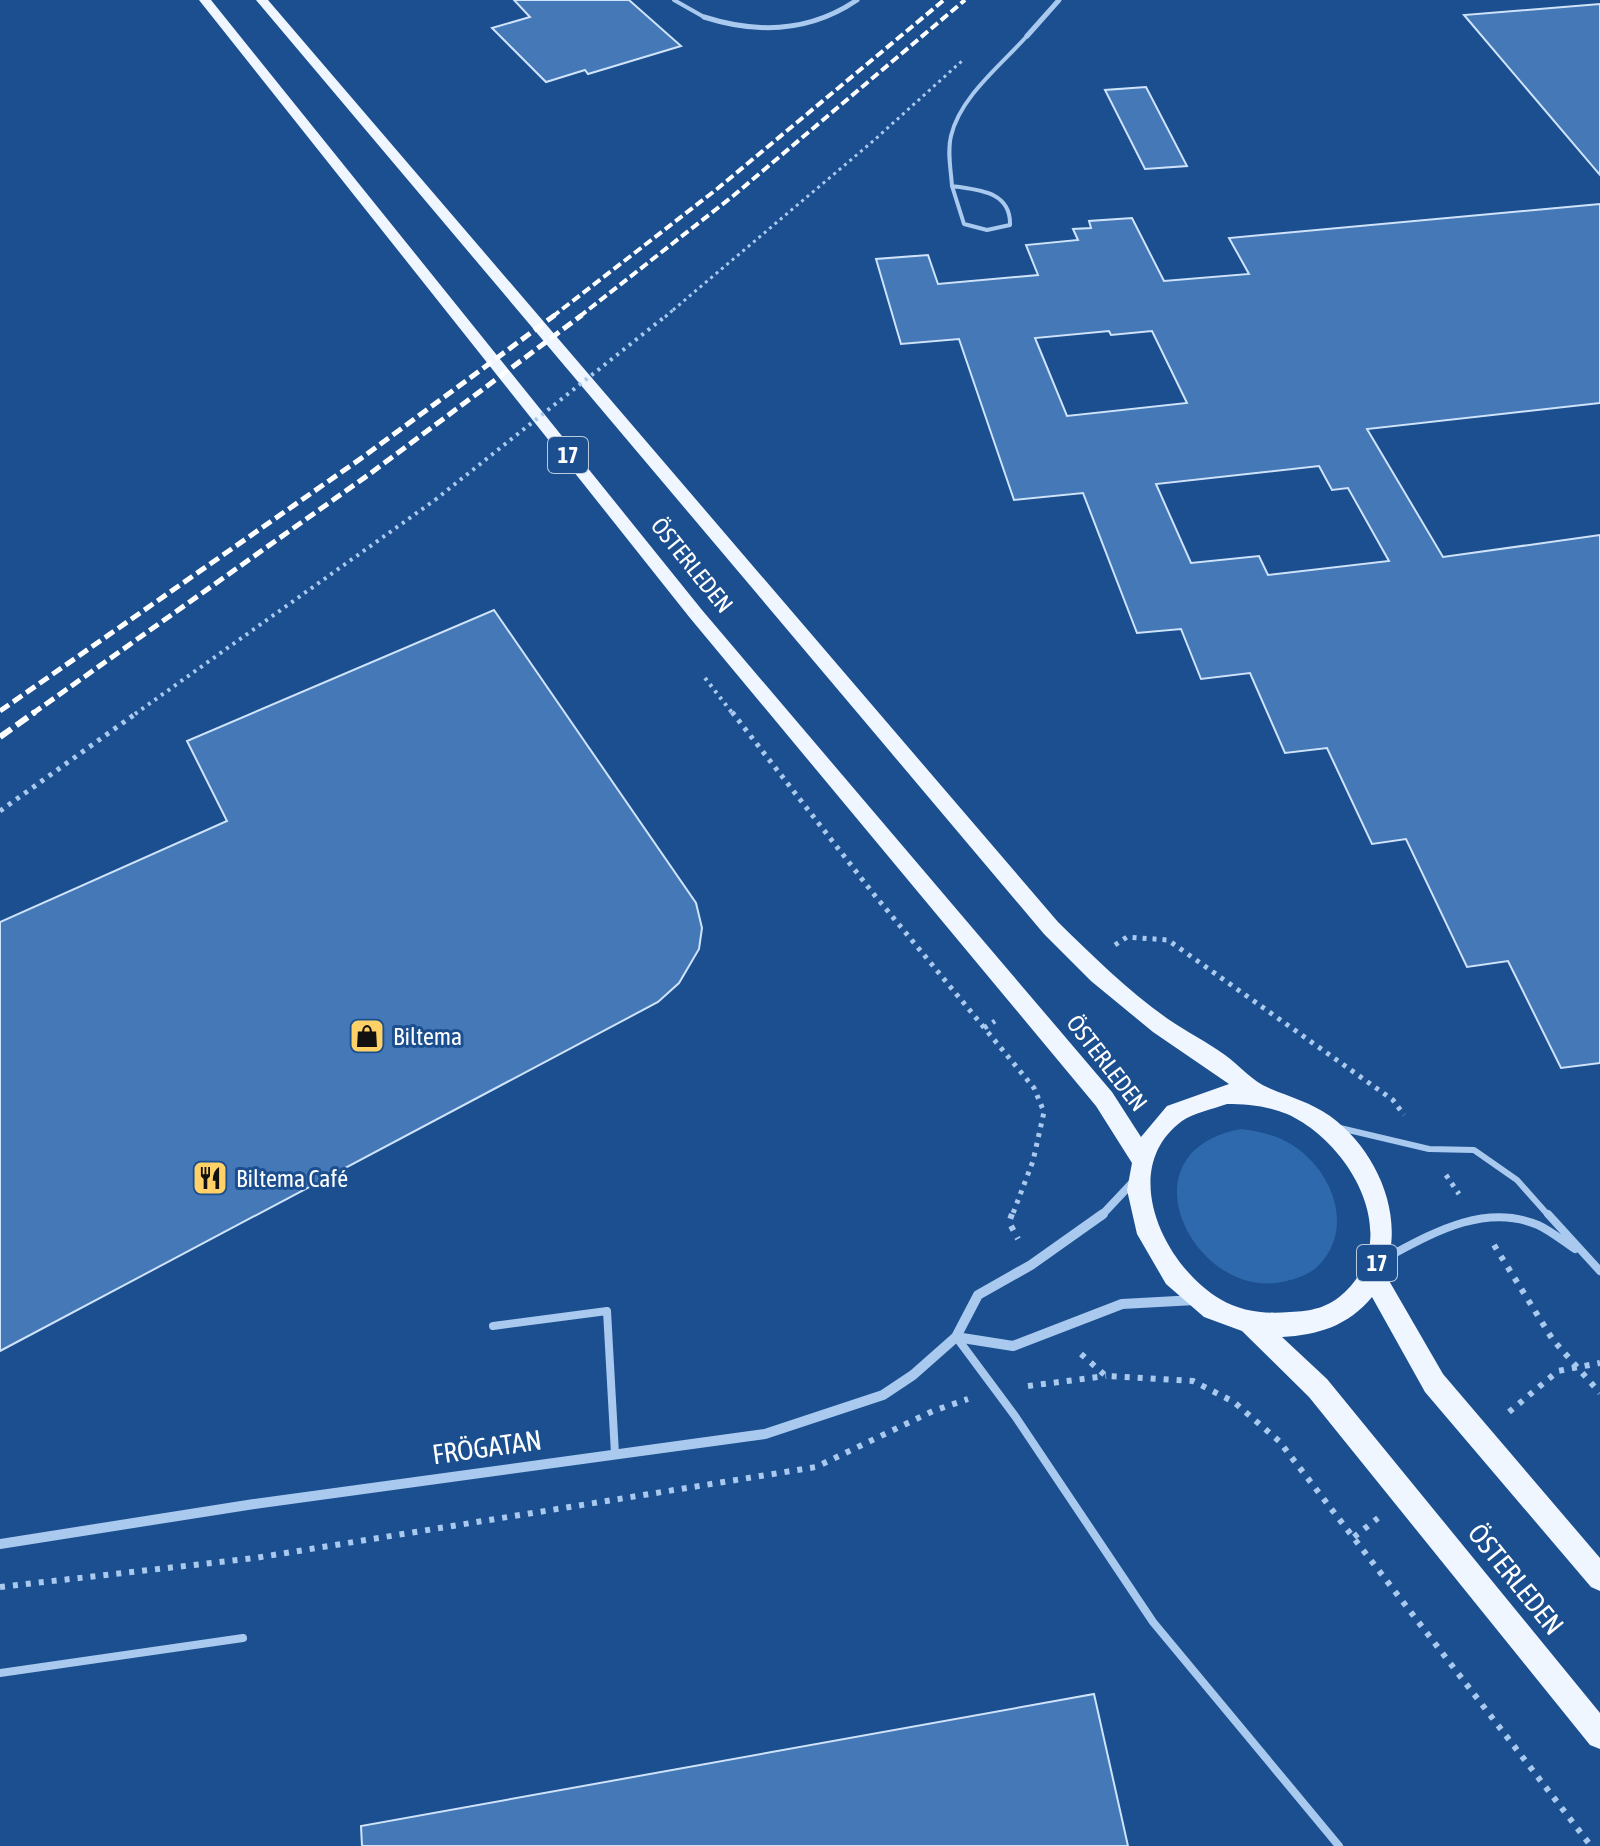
<svg xmlns="http://www.w3.org/2000/svg" width="1600" height="1846" viewBox="0 0 1600 1846" font-family="'Asap Condensed',sans-serif">
  <rect width="100%" height="100%" fill="#1b4f8f"/>
  <path fill="#2e69ad" d="M1241 1129C1257 1131 1273 1134 1287 1142 1330 1165 1356 1225 1320 1264 1310 1275 1296 1279 1282 1282 1195 1300 1118 1152 1241 1129Z"/>
  <path fill="#4478b7" stroke="#cfe3fa" stroke-width="2" fill-rule="evenodd" d="M514 0H629L681 46 588 74 585 70 546 82 492 28 530 17Z
    M1600 4V175L1464 15Z
    M1146 87 1187 166 1145 169 1105 90Z
    M1600 204V403L1367 429 1443 557 1600 535V1063L1561 1068 1508 961 1467 967 1406 839 1372 844 1327 748 1285 753 1250 673 1201 679 1181 629 1137 633 1083 493 1014 500 959 339 901 344 876 259 928 255 938 284 1038 275 1026 245 1078 240 1073 229 1091 228 1089 221 1132 218 1164 281 1249 274 1229 238ZM1109 331 1111 335 1152 331 1187 403 1067 416 1035 338ZM1319 466 1332 490 1348 488 1389 561 1268 575 1259 556 1191 563 1156 484Z
    M494 610 696 903 702 928 699 949 679 983 658 1002 0 1351V922L227 821 187 741Z
    M1094 1694 1128 1846H362L361 1826Z"/>
  <g fill="none" stroke-linecap="round" stroke-linejoin="round">
    <path stroke="#a9c9ee" stroke-width="3" stroke-dasharray="3 4" stroke-linecap="butt" d="M673 310 872 142 963 60"/>
    <path stroke="#a9c9ee" stroke-width="4" stroke-dasharray="3 5" stroke-linecap="butt" d="M705 678 733 714
      M135 714 435 500"/>
    <path stroke="#a9c9ee" stroke-width="5" stroke-dasharray="4 6" stroke-linecap="butt" d="M732 712 872 892 1034 1088 1044 1112 1033 1161 1012 1216
      M0 811 138 712
      M1115 945 1127 937 1168 940 1393 1100 1404 1115
      M984 1028 995 1021
      M1446 1175 1459 1194"/>
    <path stroke="#a9c9ee" stroke-width="6" stroke-dasharray="5 8" stroke-linecap="butt" d="M1012 1214 1009 1222 1018 1239
      M1494 1245 1553 1340 1600 1393
      M1081 1354 1106 1376 1193 1381 1234 1402 1279 1441 1591 1846
      M1028 1386 1106 1376
      M1509 1412 1558 1371 1600 1363
      M1354 1537 1378 1518
      M0 1587 255 1558 816 1467 933 1411 968 1399"/>
    <path stroke="#a9c9ee" stroke-width="4" d="M674 0 704 17
      M952 186C978 190 1011 191 1010 225L987 230 964 224Z
      M952 186C951 170 947 152 951 136 960 97 1001 65 1027 36"/>
    <path stroke="#a9c9ee" stroke-width="6" d="M1340 1128 1429 1149 1474 1150 1517 1180 1549 1216"/>
    <path stroke="#a9c9ee" stroke-width="8" d="M1548 1214 1600 1271
      M1384 1259C1431 1234 1484 1202 1538 1225 1551 1231 1563 1241 1575 1249
      M493 1326 607 1311 615 1454
      M957 1338 1015 1416 1153 1622 1339 1846
      M0 1673 243 1638"/>
    <path stroke="#a9c9ee" stroke-width="5" d="M704 17C757 34 810 32 857 0
      M1027 36 1059 0"/>
    <path stroke="#a9c9ee" stroke-width="8" d="M1101 1216 1133 1182"/>
    <path stroke="#a9c9ee" stroke-width="10" d="M956 1337 1013 1346 1122 1304 1195 1300
      M0 1544 254 1504 765 1434 883 1395 913 1375 956 1337 978 1295 1031 1265 1103 1214"/>
    <path fill="#f0f6ff" fill-rule="evenodd" d="M199 0H211L702 610 1112 1092 1141 1137 1167 1106 1229 1084 1153 1032 1091 981 1044 934 256 0H268L1058 922C1093 956 1128 991 1168 1019 1187 1032 1207 1042 1225 1055 1239 1065 1253 1082 1269 1088 1290 1097 1310 1102 1330 1116 1376 1149 1407 1217 1384 1272L1443 1374 1600 1558V1591L1591 1587 1425 1392 1372 1297C1348 1326 1318 1335 1282 1337L1327 1379 1600 1713V1749L1590 1745 1309 1397 1242 1331 1204 1317 1166 1284 1137 1234 1127 1190 1132 1163 1096 1106 690 618ZM1227 1104C1247 1104 1268 1106 1287 1114 1348 1141 1405 1235 1345 1292 1328 1308 1312 1311 1290 1312 1265 1314 1242 1312 1220 1299 1164 1266 1117 1169 1182 1121 1193 1113 1213 1109 1227 1104Z"/>
    <path stroke="#fff" stroke-width="4" stroke-dasharray="9 4" stroke-linecap="butt" d="M552 317 717 189 944 0
      M579 317 733 196 965 0"/>
    <path stroke="#fff" stroke-width="5" stroke-dasharray="11 5" stroke-linecap="butt" d="M0 711 363 457 555 315
      M32 714 371 473 582 315"/>
    <path stroke="#fff" stroke-width="6" stroke-dasharray="14 6" stroke-linecap="butt" d="M0 737 35 712"/>
    <path stroke="#a9c9ee" stroke-width="3" stroke-dasharray="3 4" stroke-linecap="butt" d="M665 317 673 310"/>
    <path stroke="#a9c9ee" stroke-width="4" stroke-dasharray="3 5" stroke-linecap="butt" d="M435 500 667 315"/>
  </g>
  <defs>
    <symbol id="shop-square" viewBox="-11 -11 22 22"><rect x="-9" y="-9" width="18" height="18" rx="4" fill="#ffd166" stroke="#1b4f8f"/><path d="M-5-2.5h2.3a2.7 3.5 0 0 1 5.4 0H5L5.5 6h-11ZM-1.5-2.5h3a1.5 2.3 0 0 0-3 0Z" fill="#111"/></symbol>
    <symbol id="restaurant-square" viewBox="-11 -11 22 22"><rect x="-9" y="-9" width="18" height="18" rx="4" fill="#ffd166" stroke="#1b4f8f"/><path d="M-5-6h1v4h1v-4h1v4h1v-4h1v5L-1.5 .5V6h-2V.5L-5-1ZM5-6V6H3V1.5H1.5Q1.5-4 5-6Z" fill="#111"/></symbol>
  </defs>
  <g fill-rule="evenodd">
    <use href="#shop-square" x="347" y="1016" width="40" height="40"/>
    <use href="#restaurant-square" x="190" y="1158" width="40" height="40"/>
  </g>
  <g text-anchor="middle" dominant-baseline="central" stroke-width="6" stroke-linejoin="round" paint-order="stroke">
    <g fill="#1b4f8f" stroke="#bbcadd" stroke-width="2">
      <rect x="548" y="437" width="40" height="36" rx="6"/>
      <rect x="1357" y="1245" width="40" height="36" rx="6"/>
    </g>
    <g font-size="22" font-weight="bold" fill="#fff">
      <text x="568" y="455">17</text>
      <text x="1377" y="1263">17</text>
    </g>
    <g font-size="24" fill="#fff" stroke="#1b4f8f">
      <text transform="translate(692 565) rotate(51)">ÖSTERLEDEN</text>
      <text transform="translate(1107 1063) rotate(52)">ÖSTERLEDEN</text>
    </g>
    <g font-size="24" fill="#fff" stroke="#1b4f8f" text-anchor="start">
      <text x="393" y="1036">Biltema</text>
      <text x="236" y="1178">Biltema Café</text>
    </g>
    <g font-size="28" fill="#fff" stroke="#1b4f8f">
      <text transform="translate(487 1447) rotate(-8)">FRÖGATAN</text>
      <text transform="translate(1516 1579) rotate(51)">ÖSTERLEDEN</text>
    </g>
  </g>
</svg>
